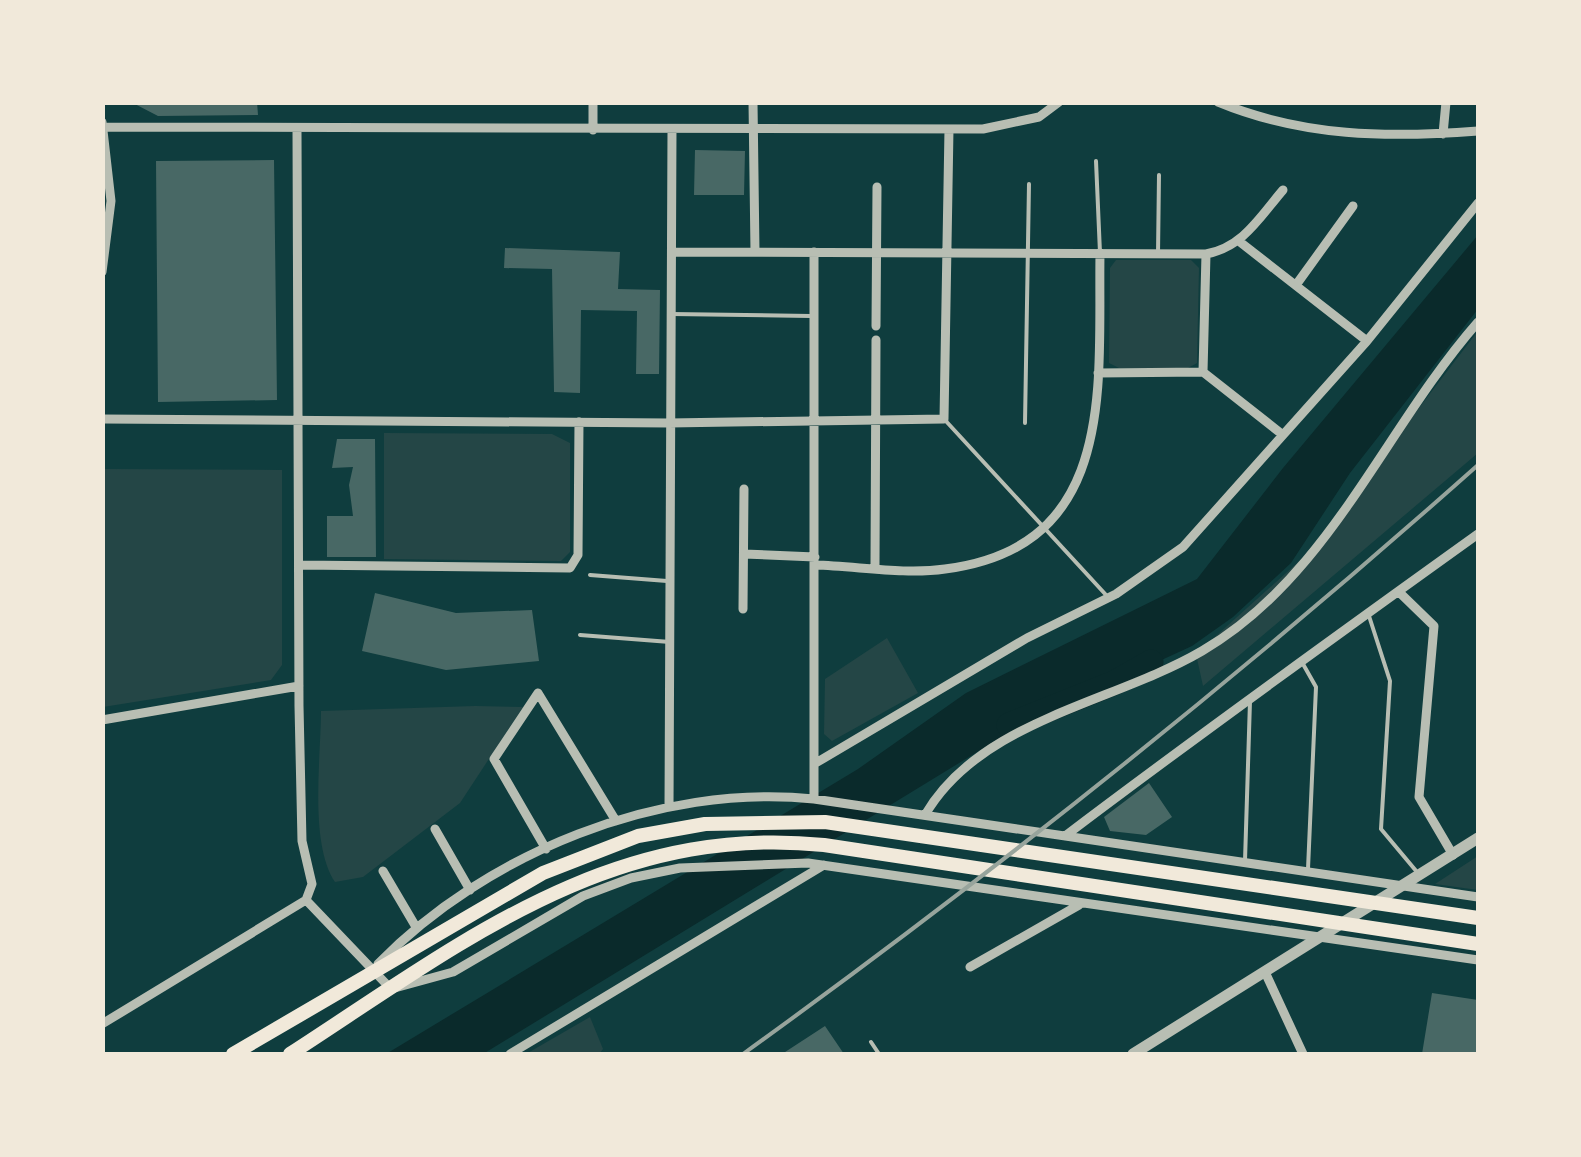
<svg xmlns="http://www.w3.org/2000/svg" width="1581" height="1157" viewBox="0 0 1581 1157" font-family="'DejaVu Sans',sans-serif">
  <rect width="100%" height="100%" fill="#0f3d3e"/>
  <path fill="#244646" d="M1116 260H1191L1199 268 1197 363 1188 368H1119L1109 363 1110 268Z
    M1478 331V453L1203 686 1196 654 1306 555Z
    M384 433 552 434 570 443V552L561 561 384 559Z
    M103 469 282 470V665L271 680 103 707Z
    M887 638 918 693 832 741 824 734 825 679Z
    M475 706 523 707 460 803 363 877 335 882C309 843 321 758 321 711Z
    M1478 856V890L1435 884Z
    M590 1017 603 1049 599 1054H526Z"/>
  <path fill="#0a2a2b" d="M1478 235V309L1350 473 1291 563 1233 617 1192 646 1129 675 1072 694 483 1054H386L858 769 966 693 1197 579 1283 468Z"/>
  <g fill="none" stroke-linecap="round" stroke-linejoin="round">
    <path stroke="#0a2a2b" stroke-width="25" d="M1009 725 1114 683 1151 662"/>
  </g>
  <path fill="#486865" d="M131 102H257L258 115 158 116Z
    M695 150 745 151 744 195H694Z
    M274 160 277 400 158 402 156 161Z
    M505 248 620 252 618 289 660 290 659 374H636L637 311 581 310 580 393 554 392 552 269 504 268Z
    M337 439H375L376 557H327V516H353L349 485 353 467 332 468Z
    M375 593 456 613 532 610 539 661 446 670 362 651Z
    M1149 783 1172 817 1146 835 1110 831 1104 817Z
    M1432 993 1478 1000V1054H1422Z
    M825 1026 844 1054H782Z"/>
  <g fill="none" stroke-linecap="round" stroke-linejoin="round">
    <path stroke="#b8beb3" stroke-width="4" d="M1096 161 1100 253
      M1158 254 1159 175
      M671 314 811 316
      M944 419 1107 596
      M1025 423 1029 184
      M590 575 667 581
      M1369 616 1390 681 1381 829 1417 872
      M580 635 670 642
      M1303 664 1316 687 1308 869
      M1245 861 1250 701
      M871 1042 879 1054"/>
    <path stroke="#b8beb3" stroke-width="9" d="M593 102V130
      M753 102 755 252
      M1218 102C1303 137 1388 138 1478 131
      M102 122 111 201 102 272
      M104 127 983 129 1039 117 1059 102
      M297 130 299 706 302 841 312 884 306 900
      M1443 134 1446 102
      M1240 242 1367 341
      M672 252 1206 254C1243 247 1259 218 1283 190
      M1296 285 1353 206
      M876 326 877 187
      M1203 372 1206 254
      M1098 373 1203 372 1283 435
      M102 419 669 423 944 419 949 129
      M744 554 815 557
      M300 565 570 568 578 555 579 422
      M815 565C857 566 904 575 945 569 1119 547 1098 385 1100 253
      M875 566 876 340
      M1400 593 1434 626 1419 797 1453 855
      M743 609 744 489
      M538 693 494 759 546 849
      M538 693 616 821
      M102 720 299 686
      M814 764 1027 638 1116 594 1183 547 1367 341 1478 203
      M814 799V252
      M669 807 672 130
      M925 815C980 720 1113 703 1202 651 1329 577 1384 429 1478 322
      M435 829 470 890
      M1065 836C1201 733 1340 633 1478 534
      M383 871 416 927
      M306 900 391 989 453 972 583 896 631 878 680 868 808 863 1478 960
      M378 964C486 853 659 783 814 799L1478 897
      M970 967 1079 905
      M1265 972 1303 1054
      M102 1024 306 900
      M510 1054 824 865"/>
    <path stroke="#b8beb3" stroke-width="11" d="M1133 1054 1478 838"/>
    <path stroke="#f1e9da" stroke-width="14" d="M233 1054 543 873 638 836 705 824 825 822 1478 918
      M290 1054C460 944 610 823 824 845L1478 944"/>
    <path stroke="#97a49c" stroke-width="4" d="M743 1054C998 870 1243 674 1478 465"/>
  </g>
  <rect width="1581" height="1157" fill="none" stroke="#f1e9da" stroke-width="210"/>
</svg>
